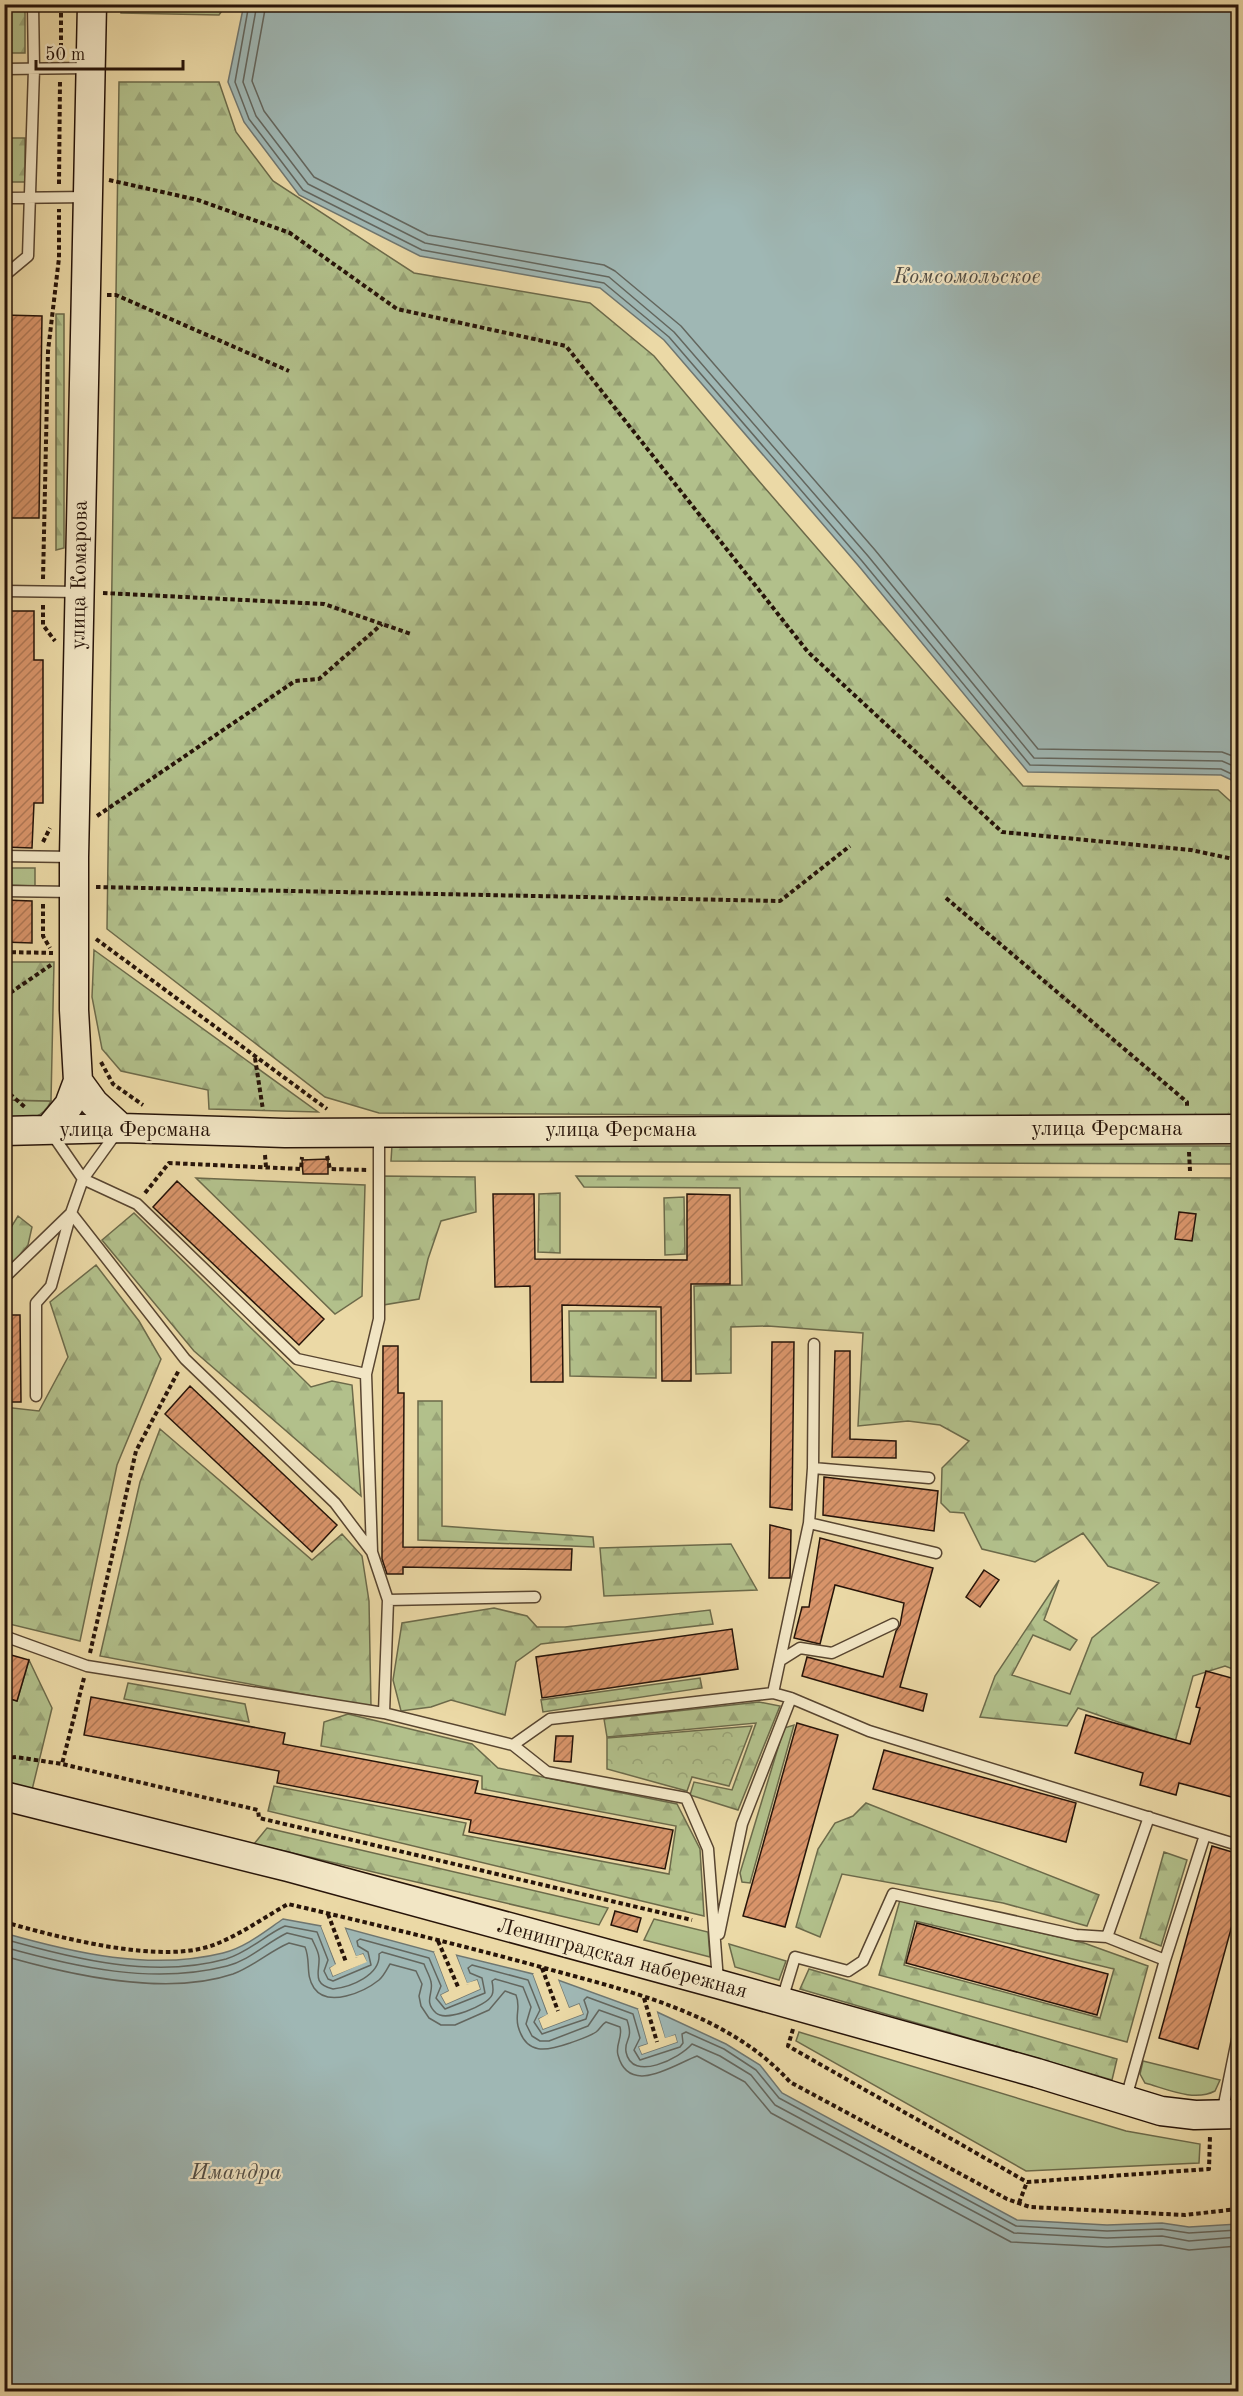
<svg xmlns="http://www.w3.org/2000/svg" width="1243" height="2396" viewBox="0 0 1243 2396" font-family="'Old Standard TT',serif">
  <defs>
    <pattern id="forest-firs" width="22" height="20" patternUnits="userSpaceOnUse" patternTransform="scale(1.5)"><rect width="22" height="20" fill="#b2c08b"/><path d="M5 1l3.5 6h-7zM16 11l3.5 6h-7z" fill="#99a477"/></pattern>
    <pattern id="park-crowns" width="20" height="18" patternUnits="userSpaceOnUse" patternTransform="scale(1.5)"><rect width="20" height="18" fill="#b2c08b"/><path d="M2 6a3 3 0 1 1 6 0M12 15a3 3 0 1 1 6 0" fill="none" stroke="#99a477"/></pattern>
    <pattern id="building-hatch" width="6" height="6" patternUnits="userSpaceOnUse" patternTransform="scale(1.5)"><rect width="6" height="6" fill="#d8946a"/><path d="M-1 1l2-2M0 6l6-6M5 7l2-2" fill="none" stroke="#af7855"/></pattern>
  </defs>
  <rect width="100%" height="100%" fill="#ebd9a6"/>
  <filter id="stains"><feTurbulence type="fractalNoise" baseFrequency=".00333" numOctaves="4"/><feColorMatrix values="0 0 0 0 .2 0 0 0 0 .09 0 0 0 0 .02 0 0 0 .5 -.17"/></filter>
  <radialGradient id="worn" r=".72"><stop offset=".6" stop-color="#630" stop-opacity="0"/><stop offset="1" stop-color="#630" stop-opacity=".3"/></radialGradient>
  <path fill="#b2c08b" stroke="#6c6a4a" stroke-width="1.5" d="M5 1100 51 1101C41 1122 25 1119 5 1119Z
    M794 1725 750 1883 742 1882 740 1873 784 1728Z
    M654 1919 708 1932 710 1957 644 1940Z
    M729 1944 786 1961 779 1980 735 1967Z
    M799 2032 1126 2131 1200 2144 1199 2163 1026 2171 796 2041Z
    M1143 2061 1220 2080 1215 2091C1194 2102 1167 2089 1145 2083L1140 2074Z"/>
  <path fill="url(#forest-firs)" stroke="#6c6a4a" stroke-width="1.5" fill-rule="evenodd" d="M121 5V4L226 5 219 15 121 13Z
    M5 9H25V53H5Z
    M119 82H219L236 132 273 181 414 273 590 303 654 356 758 480 1023 786 1218 790 1238 808V1118L379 1113 325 1097 107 929Z
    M4 138H25V182H5Z
    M56 314H64V548L56 550Z
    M5 868H35V886L5 885Z
    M94 950 318 1112 209 1109 208 1090 121 1071 102 1049 92 997Z
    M5 962H54L51 1101 5 1100Z
    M392 1145 1238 1146V1164L391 1161Z
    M382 1176 475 1177 476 1212 441 1221 428 1259 419 1299 383 1305Z
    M576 1176 1238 1178V1671L1225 1666 1193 1676 1175 1742 1078 1708 1067 1726 980 1717 995 1676 1059 1580 1044 1620 1077 1640 1070 1650 1033 1635 1012 1675 1070 1694 1092 1638 1159 1583 1108 1566 1083 1533 1035 1562 982 1549 964 1513 950 1512 941 1503 942 1468 969 1441 940 1425 908 1421 858 1426 863 1333 768 1326 731 1327V1373L696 1374 694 1286 742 1285 740 1188 584 1187Z
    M196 1178 365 1185 362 1296 335 1314Z
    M560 1193V1253L538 1252 539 1194Z
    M684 1197 685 1254 665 1255 664 1198Z
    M134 1213 311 1387 332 1381 352 1385 361 1496 194 1351 102 1240Z
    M18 1216 32 1227 28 1245 5 1274V1237Z
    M96 1265 139 1321 161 1359 117 1465 80 1641 5 1623 4 1407 39 1411 68 1357 50 1302Z
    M569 1311H656V1378L570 1376Z
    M418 1401H442V1526L593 1537 594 1547 418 1540Z
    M160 1429 312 1560 342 1534 362 1556 369 1601 371 1707 100 1656 140 1482Z
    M731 1544 757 1590 604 1596 600 1548Z
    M494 1608 527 1616 537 1627H565L710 1610 713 1624 541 1644 516 1662 505 1715 451 1700 431 1707 401 1711 393 1680 402 1623Z
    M29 1660 52 1708 31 1794 5 1787 4 1697 17 1701Z
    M700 1678 702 1688 543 1712 541 1700Z
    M128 1683 245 1704 249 1722 124 1699Z
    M759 1702 780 1706 738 1810 690 1795 694 1782 732 1790 756 1723 607 1737 604 1719Z
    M348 1714 472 1744 498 1768 677 1804 700 1849 704 1916 268 1811 274 1786 466 1823 463 1835 669 1874 676 1826 482 1789V1776L321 1746 324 1722Z
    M866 1803 1099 1895 1087 1926 1003 1903 842 1874 820 1937 796 1927 818 1849 835 1823 853 1816Z
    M267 1828 608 1908 599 1925 254 1844Z
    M1164 1852 1187 1860 1161 1946 1140 1938Z
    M900 1900 1084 1943 1148 1966 1127 2042 879 1975ZM915 1921 1114 1969 1100 2018 904 1965Z
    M809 1969 1117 2059 1112 2080 800 1989Z"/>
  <path fill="url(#park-crowns)" stroke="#6c6a4a" stroke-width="1.5" d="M752 1726 729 1786 692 1777 687 1791 607 1769V1738Z"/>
  <path fill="#9fb7b4" stroke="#6f7670" stroke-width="1.5" d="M244 4 1238 5V783L1221 775 1028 772 858 565 664 340 600 288 420 256 299 195 244 122 228 82Z
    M283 1919 321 1926 336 1965 330 1968 333 1976 366 1961 363 1954 356 1957 345 1928 434 1952 449 1991 441 1995 446 2004 480 1989 477 1980 467 1984 456 1955 533 1974 548 2015 539 2019 543 2029 583 2014 579 2004 569 2008 558 1980 638 2009 648 2044 639 2047 642 2054 677 2042 675 2035 665 2039 657 2012 726 2044 760 2065 782 2093 1017 2220 1107 2225 1162 2223 1189 2227 1238 2224V2391H5L4 1933C74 1953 151 1971 223 1953 246 1947 264 1932 283 1919Z"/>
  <path fill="#ebd9a6" d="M324 1925 339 1964 333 1969 335 1972 363 1960 361 1957 353 1958 342 1929 344 1926 356 1956 363 1954 367 1962 333 1976 330 1968 336 1964 321 1926Z
    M437 1951 452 1991 445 1996 447 2000 476 1988 475 1984 465 1985 453 1956 455 1953 467 1983 477 1980 480 1989 446 2004 441 1995 449 1991 434 1952Z
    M533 1974H536L551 2014 543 2020 545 2025 579 2012 577 2008 566 2010 555 1981 557 1977 569 2008 579 2004 583 2014 543 2029 539 2019 548 2014Z
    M640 2008 651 2044 643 2051 674 2040H662L654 2013 656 2009 665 2038 675 2035 677 2042 642 2054 639 2047 648 2044 638 2009Z"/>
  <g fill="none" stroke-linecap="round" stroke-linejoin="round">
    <path stroke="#63665e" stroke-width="1.5" d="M249 4 235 82 249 119 303 190 422 250 604 283 669 337 862 561 1030 765 1221 769 1238 777
      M257 4 243 82 256 116 308 184 425 243 609 277 674 332 868 556 1034 758 1222 761 1238 768
      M266 4 252 81 264 111 314 177 428 235 604 265 615 271 681 326 875 550 1038 749 1222 752 1238 758
      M4 1939C74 1959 154 1979 226 1959 249 1952 265 1935 285 1926L317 1932 328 1960 324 1971 328 1979 333 1981 371 1965 368 1952 358 1946 357 1941 360 1939 429 1958 441 1986 436 1998 445 2009 485 1993 482 1978 470 1973 468 1968 472 1965 528 1980 540 2010 534 2022 542 2034 586 2019 588 2012 584 2000 587 1997 633 2014 640 2038 634 2050 640 2060 680 2047 683 2043 682 2034 686 2032 724 2049 756 2070 779 2098 1016 2226 1107 2231 1162 2229 1189 2233 1238 2230
      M4 1947C75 1967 153 1985 227 1966 250 1960 266 1943 287 1933L312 1939C314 1944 319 1952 319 1958 320 1971 311 1984 333 1989 351 1987 381 1975 379 1954L382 1952 424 1964C426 1970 430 1976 431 1982 434 1993 423 2001 436 2013 446 2022 487 2006 492 1995 494 1991 493 1986 492 1981L495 1979 523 1987 531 2007 526 2024 532 2036 540 2041H549L588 2026 599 2010 627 2020C634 2041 624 2038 626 2052 632 2083 680 2058 692 2044L720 2056 751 2075 775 2105 1014 2233 1107 2238 1162 2236 1189 2241 1238 2237
      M4 1956C70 1975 166 1997 233 1974 254 1966 270 1951 289 1943L305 1947C311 1961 305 1975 314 1988 328 2008 364 1992 379 1980 384 1976 387 1969 390 1964L416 1971 422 1984 419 1996 421 2006 429 2018 441 2025H455L489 2010 505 1991 516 1995C521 2007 515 2014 518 2026 526 2056 547 2051 570 2043 578 2040 589 2037 596 2032 600 2029 602 2024 606 2022L620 2027C623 2037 615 2045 618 2055 629 2097 675 2064 697 2056L745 2082 771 2113 1011 2242 1107 2247 1161 2245 1189 2250 1238 2246"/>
  </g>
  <path fill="url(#building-hatch)" stroke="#271409" stroke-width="1.5" d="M4 315 42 316 39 518H4Z
    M4 611H34V660H43V803H34L32 848 4 847Z
    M4 900 32 901V943L4 942Z
    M328 1159V1174H303L302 1160Z
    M177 1181 324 1319 299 1345 153 1207Z
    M493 1194H534L535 1259 687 1260V1194L730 1195V1284H691V1381H662L661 1307 562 1305 563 1382H531L530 1286 495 1287Z
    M1179 1212 1196 1214 1192 1241 1175 1239Z
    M4 1315H20L21 1402H4Z
    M772 1342H794L792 1510 770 1507Z
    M383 1346H398V1393H404L403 1547 572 1549 571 1570 403 1567V1574H387L382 1559Z
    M835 1351H850V1439L896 1441V1458L832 1457Z
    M190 1386 337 1525 312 1552 165 1414Z
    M824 1477 938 1491 934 1531 823 1515Z
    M770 1525 791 1530 790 1578H769Z
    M820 1538 933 1568 900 1687 927 1694 923 1711 802 1676 807 1657 883 1677 896 1631 900 1625 904 1603 835 1585 820 1644 794 1638 802 1607H809Z
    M984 1570 999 1580 980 1607 966 1597Z
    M732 1629 738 1669 542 1698 536 1657Z
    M4 1653 29 1660 17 1701 4 1697Z
    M1206 1671 1239 1680V1799L1179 1783 1176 1795 1140 1785 1143 1773 1075 1753 1086 1715 1190 1744 1200 1708 1196 1707Z
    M91 1697 285 1733 283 1744 478 1781 475 1793 673 1830 665 1869 469 1832 471 1820 277 1783 279 1771 84 1735Z
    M797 1723 838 1735 785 1927 743 1916Z
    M556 1736H573L571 1762 554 1761Z
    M884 1750 1076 1803 1066 1842 873 1789Z
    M1212 1846 1239 1854V1900L1198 2049 1159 2038Z
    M615 1911 641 1918 637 1932 611 1925Z
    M917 1923 1108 1974 1097 2015 906 1963Z"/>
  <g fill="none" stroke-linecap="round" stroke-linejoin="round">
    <defs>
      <path id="lane" d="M4 69 88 68
        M4 198 88 197
        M4 276 28 256 34 69 33 4
        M4 591 79 592
        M4 856 73 857
        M4 891 73 892
        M117 1132 83 1179 71 1213 185 1359 335 1503 372 1552
        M379 1132V1319L366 1374 372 1552 388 1600 384 1713
        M52 1134 83 1179 137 1204 297 1359 366 1374
        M4 1278 71 1213
        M36 1396V1303L51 1286 71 1213
        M813 1468 929 1478
        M809 1523 936 1553
        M388 1600 535 1597
        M4 1636 87 1666 384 1713 513 1745 547 1772 686 1798 708 1849 718 1981
        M781 1660 800 1648 832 1653 893 1624
        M773 1693 809 1523 813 1468 814 1344
        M513 1745 550 1719 773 1693 791 1698
        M719 1934 742 1824 791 1698 869 1731 1238 1845
        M1107 1937 1149 1817
        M1165 1960 1205 1835
        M782 2000 795 1957 848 1971 863 1961 893 1894 1076 1935 1107 1937 1165 1960 1126 2098
        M1222 2114 1238 2035"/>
      <path id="secondary" d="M92 4 74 857V1010L78 1081 94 1103 121 1128
        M49 1129 69 1105 78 1081
        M4 1131 121 1128 285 1133 1238 1129
        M4 1796 288 1867 718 1984 1037 2073 1161 2111 1195 2115 1238 2114"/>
    </defs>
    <use href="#lane" stroke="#584530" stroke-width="13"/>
    <use href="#secondary" stroke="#271409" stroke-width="31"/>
    <path stroke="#271409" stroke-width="4" stroke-dasharray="4.5 3" stroke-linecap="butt" d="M61 55V4
      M109 180 198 200 290 233 397 309 566 346 808 652 1002 832 1191 850 1238 860
      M59 184 60 80
      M107 295H116L289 371
      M43 579 48 351 59 258V209
      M103 593 324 604 411 634
      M43 605V625L55 641
      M97 816 295 681 319 679 382 624
      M43 842 50 828
      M96 887 780 901 850 846
      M946 898 1187 1102V1106
      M43 904V936L50 948
      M96 939 327 1109
      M4 952 53 953
      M4 997 51 965
      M255 1058 263 1110
      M101 1062 113 1084 143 1105
      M4 1089 26 1108
      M1189 1152 1190 1171
      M265 1155 266 1167
      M327 1156 330 1169 367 1170
      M145 1193 169 1163 301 1169 302 1157
      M90 1653 136 1451 179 1370
      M84 1678 62 1764 258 1810 259 1818 692 1920
      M4 1758 16 1757 62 1764
      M328 1914 346 1962
      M4 1922C58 1937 163 1966 216 1944 241 1934 265 1917 288 1904 373 1924 457 1944 541 1967 627 1991 727 2012 790 2082L1007 2199 1030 2207 1185 2215 1238 2209
      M438 1941 459 1989
      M542 1968 558 2011
      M644 1998 657 2042
      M793 2029 788 2046 1027 2182 1209 2169 1210 2136
      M1019 2203 1027 2182"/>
    <use href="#lane" stroke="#f2e6c5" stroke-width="10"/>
    <use href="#secondary" stroke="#f2e6c5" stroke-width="28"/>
  </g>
  <g text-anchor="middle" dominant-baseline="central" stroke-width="4.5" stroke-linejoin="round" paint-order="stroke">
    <g font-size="21" fill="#271409" stroke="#f2e6c5">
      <text transform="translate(80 575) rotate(-89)">улица Комарова</text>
      <text x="1107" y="1129">улица Ферсмана</text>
      <text x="135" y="1130">улица Ферсмана</text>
      <text x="621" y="1130">улица Ферсмана</text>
      <text transform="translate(622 1959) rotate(15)">Ленинградская набережная</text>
    </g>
    <g font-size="22" font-style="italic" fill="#514d45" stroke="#f2e6c5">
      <text x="967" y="277">Комсомольское</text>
      <text x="236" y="2173">Имандра</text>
    </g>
  </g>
  <rect width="1243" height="2396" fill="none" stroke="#ebd9a6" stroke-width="24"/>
  <rect x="6" y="6" width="1231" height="2384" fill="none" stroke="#271409" stroke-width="3"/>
  <rect x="12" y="12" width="1219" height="2372" fill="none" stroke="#271409" stroke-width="1.5"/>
  <path d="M36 60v9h147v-9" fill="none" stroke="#271409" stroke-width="3"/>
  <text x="45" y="60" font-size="18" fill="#271409" stroke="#f2e6c5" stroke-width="4.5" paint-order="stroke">50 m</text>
  <rect width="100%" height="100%" filter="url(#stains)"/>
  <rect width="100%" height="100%" fill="url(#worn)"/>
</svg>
